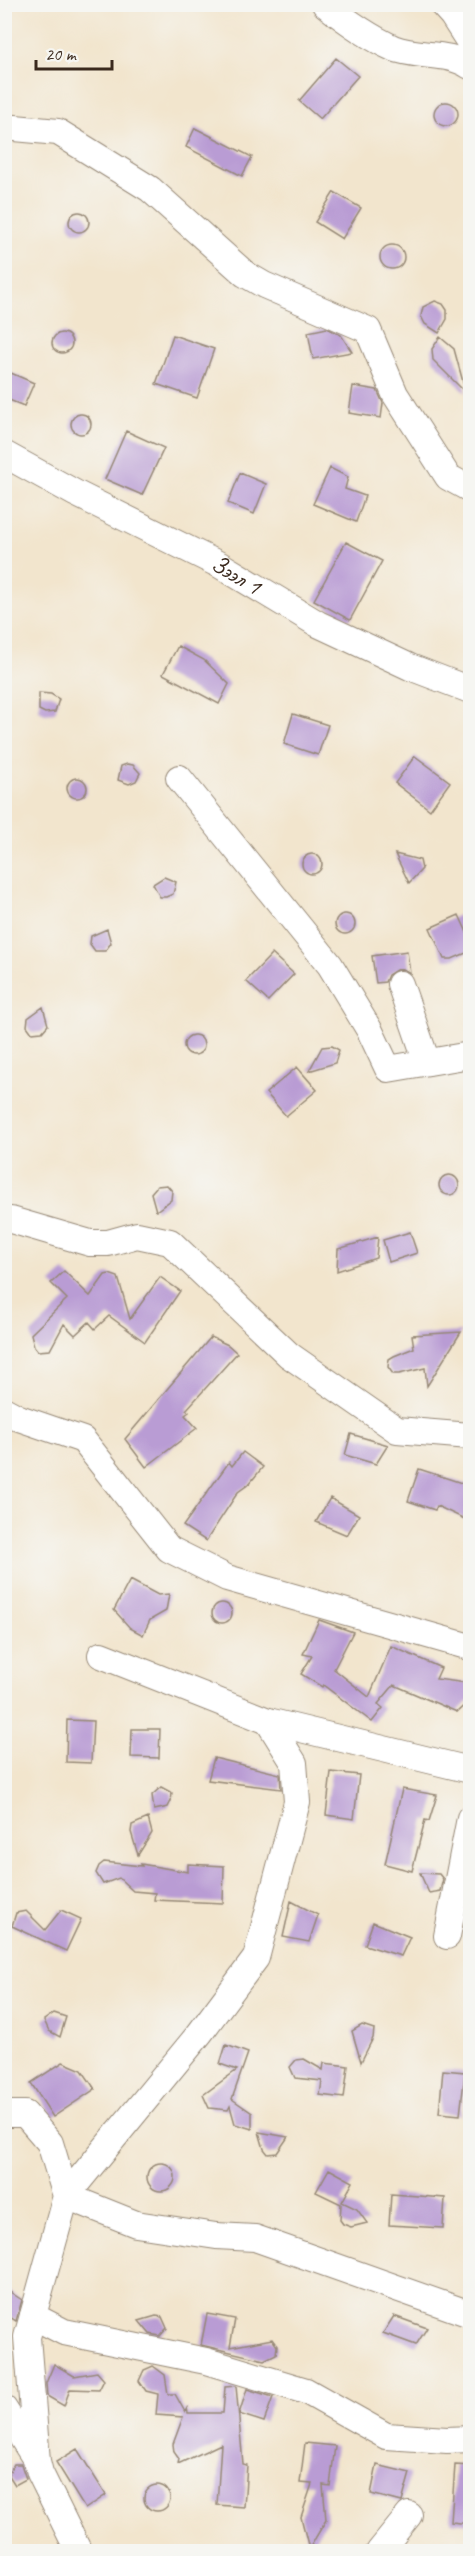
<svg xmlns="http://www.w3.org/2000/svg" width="475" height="2556" viewBox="0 0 475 2556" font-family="Caveat,sans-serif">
  <rect width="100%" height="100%" fill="#f6f6f2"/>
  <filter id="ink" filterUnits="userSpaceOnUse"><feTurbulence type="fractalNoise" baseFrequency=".0167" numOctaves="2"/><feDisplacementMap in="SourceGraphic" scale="12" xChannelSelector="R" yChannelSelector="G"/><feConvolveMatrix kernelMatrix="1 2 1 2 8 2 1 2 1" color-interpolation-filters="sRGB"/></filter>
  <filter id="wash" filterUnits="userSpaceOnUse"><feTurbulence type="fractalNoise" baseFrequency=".008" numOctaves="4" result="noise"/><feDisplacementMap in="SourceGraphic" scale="24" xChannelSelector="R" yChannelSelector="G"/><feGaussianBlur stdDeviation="1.35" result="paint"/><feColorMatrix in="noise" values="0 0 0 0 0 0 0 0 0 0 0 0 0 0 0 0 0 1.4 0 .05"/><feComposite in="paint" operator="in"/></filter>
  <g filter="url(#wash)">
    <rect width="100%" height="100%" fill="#f2e5cd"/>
    <g id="blocks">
      <path fill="#b99cd4" d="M336 58 358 76 320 119 299 101Z
        M434 114a12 12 0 1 1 24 0a12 12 0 1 1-24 0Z
        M195 128 252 157 242 176 186 147Z
        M334 192 361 208 342 239 315 222Z
        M69 222a10 10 0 1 1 20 0a10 10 0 1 1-20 0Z
        M380 257a12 12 0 1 1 24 0a12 12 0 1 1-24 0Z
        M435 301 443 304 447 310V319L439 333 425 324 421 316 423 307Z
        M327 328 341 335 352 352 313 359 308 332Z
        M52 343a10 10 0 1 1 20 0a10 10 0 1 1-20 0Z
        M173 335 214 349 197 398 156 384Z
        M440 337 454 349 466 393 433 360 432 349Z
        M4 370 34 383 24 406 4 398Z
        M353 386 377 390 383 403 381 418 349 413Z
        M71 424a10 10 0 1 1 20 0a10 10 0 1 1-20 0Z
        M126 431 164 448 142 495 105 479Z
        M330 468 348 477 345 489 365 496 356 522 313 504Z
        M240 473 266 484 254 514 228 503Z
        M346 542 382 561 350 620 314 600Z
        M178 646 204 660 229 684 219 704 163 674Z
        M39 693 51 694 59 699 55 712 45 713 39 710Z
        M293 714 328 725 318 755 284 744Z
        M415 756 450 782 430 810 395 783Z
        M127 764 133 765 140 773 136 781 129 784 118 780 121 766Z
        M67 788a10 10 0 1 1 20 0a10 10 0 1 1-20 0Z
        M395 854 420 860 422 869 409 883Z
        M302 864a10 10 0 1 1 20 0a10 10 0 1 1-20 0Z
        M164 877 176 882 173 894 166 897H160L153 884Z
        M335 924a10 10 0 1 1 20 0a10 10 0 1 1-20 0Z
        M459 915 471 941V951L452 959H444L430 928Z
        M107 929 111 943 105 951H95L90 944 91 936Z
        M407 951 410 973 403 969 396 970 388 975 385 982 376 983 372 956Z
        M272 954 294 974 268 1001 246 981Z
        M43 1007 48 1025 42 1032 32 1033 27 1026 28 1018Z
        M184 1045a10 10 0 1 1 20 0a10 10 0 1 1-20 0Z
        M332 1046 339 1050 335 1063 309 1071 322 1047Z
        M297 1067 317 1090 286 1116 266 1093Z
        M439 1185a10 10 0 1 1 20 0a10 10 0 1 1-20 0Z
        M167 1185 172 1191 171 1200 156 1211 151 1193 157 1186Z
        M410 1232 417 1253 389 1262 383 1240Z
        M378 1237 376 1258 337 1271 338 1249Z
        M64 1271 90 1296 105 1275 109 1274 118 1277 130 1319 160 1277 180 1291 145 1342 109 1316 95 1329 89 1322 75 1335 64 1324 50 1350 38 1351 34 1346 31 1334 67 1299 51 1283Z
        M461 1332 427 1386 425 1368 399 1374H393L388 1367 389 1359 394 1356 414 1348 412 1335Z
        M211 1337 228 1345 237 1353 186 1410 189 1412 185 1415 197 1428 146 1467 125 1439Z
        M351 1434 388 1445 376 1464 345 1455Z
        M243 1452 263 1467 249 1484 238 1492 206 1541 183 1526 229 1462 232 1466Z
        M419 1469 471 1486V1522L437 1506 435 1510 408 1501Z
        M330 1498 359 1515 347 1535 316 1522Z
        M130 1580 158 1595 169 1594 166 1611 150 1620 143 1635 130 1628 114 1610Z
        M212 1613a10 10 0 1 1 20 0a10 10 0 1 1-20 0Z
        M319 1620 353 1632 334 1669 369 1697 391 1646 441 1668 436 1679 466 1683 471 1688V1699L457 1712 394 1685 378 1704 383 1708 372 1722 323 1685 322 1687 301 1674 312 1656 303 1654Z
        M67 1720 93 1721 91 1763 66 1762Z
        M132 1729H160L159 1758 131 1757Z
        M214 1758 280 1774 281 1789 208 1780Z
        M331 1772 359 1775 354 1819 326 1815Z
        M161 1787 172 1793 171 1801 168 1807 154 1810 152 1795Z
        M402 1789 437 1795 429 1821 425 1820 412 1871 385 1864Z
        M148 1818 152 1833 138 1855 131 1832 132 1825Z
        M104 1862 142 1866 141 1864 188 1872V1864L224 1866 223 1903 154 1900 155 1893 133 1891 119 1878 103 1884 96 1873 99 1866Z
        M420 1873 439 1874 443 1879 440 1891 429 1893Z
        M291 1901 318 1915 309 1942 283 1937Z
        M61 1910 81 1919 66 1951 12 1926 16 1913 26 1911 45 1930Z
        M373 1922 410 1937 401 1956 365 1945Z
        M54 2013 66 2017 60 2037 49 2031 44 2020Z
        M362 2025 374 2029 373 2038 361 2062 352 2031Z
        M226 2045 248 2053 232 2099 252 2113V2129L235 2124 230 2106 228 2110 209 2108 203 2095 237 2070 220 2064Z
        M304 2059 323 2070 324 2063 348 2066 344 2098 320 2095 322 2081 295 2078 290 2067 296 2060Z
        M63 2062 82 2070 95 2089 53 2117 31 2083Z
        M443 2070 465 2072 460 2115 439 2113Z
        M259 2132 288 2137 277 2153 268 2154 264 2149Z
        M147 2177a14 14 0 1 1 28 0a14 14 0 1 1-28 0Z
        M329 2169 353 2182 342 2202 357 2209 367 2223 351 2227 343 2224 340 2220 341 2204 316 2192Z
        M391 2194 445 2198 443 2228 389 2225Z
        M4 2288 22 2300 16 2321 4 2313Z
        M207 2314 235 2319 230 2347 272 2339 277 2346 276 2354 264 2360 201 2345Z
        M156 2316 162 2317 167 2328 160 2336 150 2334 139 2321Z
        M394 2316 427 2328 416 2345 383 2333Z
        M54 2364 74 2376 97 2372 104 2380 99 2390 70 2389 64 2406 47 2396 46 2383Z
        M153 2366 165 2375 168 2394H175L185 2412 187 2408 188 2413H223L225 2387 236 2386 243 2464 247 2465 244 2507 217 2505 221 2444 178 2464 179 2459 174 2452 173 2444 183 2417 156 2415 158 2394 146 2391 139 2381 144 2370Z
        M247 2389 273 2397 264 2422 239 2414Z
        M305 2443 335 2446 330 2486 323 2485 326 2520 309 2549 301 2517 312 2484 300 2483Z
        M77 2449 106 2495 85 2509 56 2462Z
        M14 2464H21L26 2479 15 2485 8 2474Z
        M377 2465 410 2473 402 2502 371 2494Z
        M455 2465 471 2466V2524L451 2522Z
        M144 2498a13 13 0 1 1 26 0a13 13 0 1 1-26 0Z"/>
    </g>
  </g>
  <g filter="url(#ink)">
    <use href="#blocks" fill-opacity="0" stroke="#968876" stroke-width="1.5"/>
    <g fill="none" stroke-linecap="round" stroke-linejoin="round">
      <defs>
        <g id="minor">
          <path d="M325 4C345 20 369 37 393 48 418 58 447 51 470 66"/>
          <path d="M442 4 452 15 470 43"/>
          <path d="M4 127 58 132 150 189 245 274 264 285 368 330 395 394 448 477 470 489"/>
          <path id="s1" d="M4 454 75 493 220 565 318 624 410 667 470 690"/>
          <path d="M179 778 330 965 370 1031 388 1069 470 1055"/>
          <path d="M400 984 427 1062"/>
          <path d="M11 1220 90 1243H108L137 1235 170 1242 289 1355 397 1430 470 1436"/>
          <path d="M4 1410 19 1418 83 1440 169 1549 227 1578 470 1647"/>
          <path d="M101 1655 268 1721 470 1770"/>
          <path d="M268 1721 294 1763 297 1802 256 1958 200 2033 66 2196 136 2224 216 2236 255 2238 470 2314"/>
          <path d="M447 1936 470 1818"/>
          <path d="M4 2114H25L50 2143 66 2196 27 2337 37 2461 40 2473 79 2552"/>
          <path d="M33 2316 64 2332 206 2361 306 2391 386 2436 447 2440 470 2439"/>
          <path d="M4 2409 35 2458"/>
          <path d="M379 2552 409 2515"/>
        </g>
      </defs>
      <use href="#minor" stroke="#968876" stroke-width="28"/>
      <use href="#minor" stroke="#fff" stroke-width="26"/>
    </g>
  </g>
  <g text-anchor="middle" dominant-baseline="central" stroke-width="4.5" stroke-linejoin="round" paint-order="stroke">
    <g font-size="24" fill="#3b2a1e" stroke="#f6f6f2">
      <text stroke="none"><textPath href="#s1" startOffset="262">Зээл 1</textPath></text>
    </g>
  </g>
  <rect width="475" height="2556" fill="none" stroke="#f6f6f2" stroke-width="24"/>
  <path d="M36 60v9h76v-9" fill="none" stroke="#3b2a1e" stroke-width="3"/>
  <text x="45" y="60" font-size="18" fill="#3b2a1e" stroke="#f6f6f2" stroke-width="4.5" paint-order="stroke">20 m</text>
</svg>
